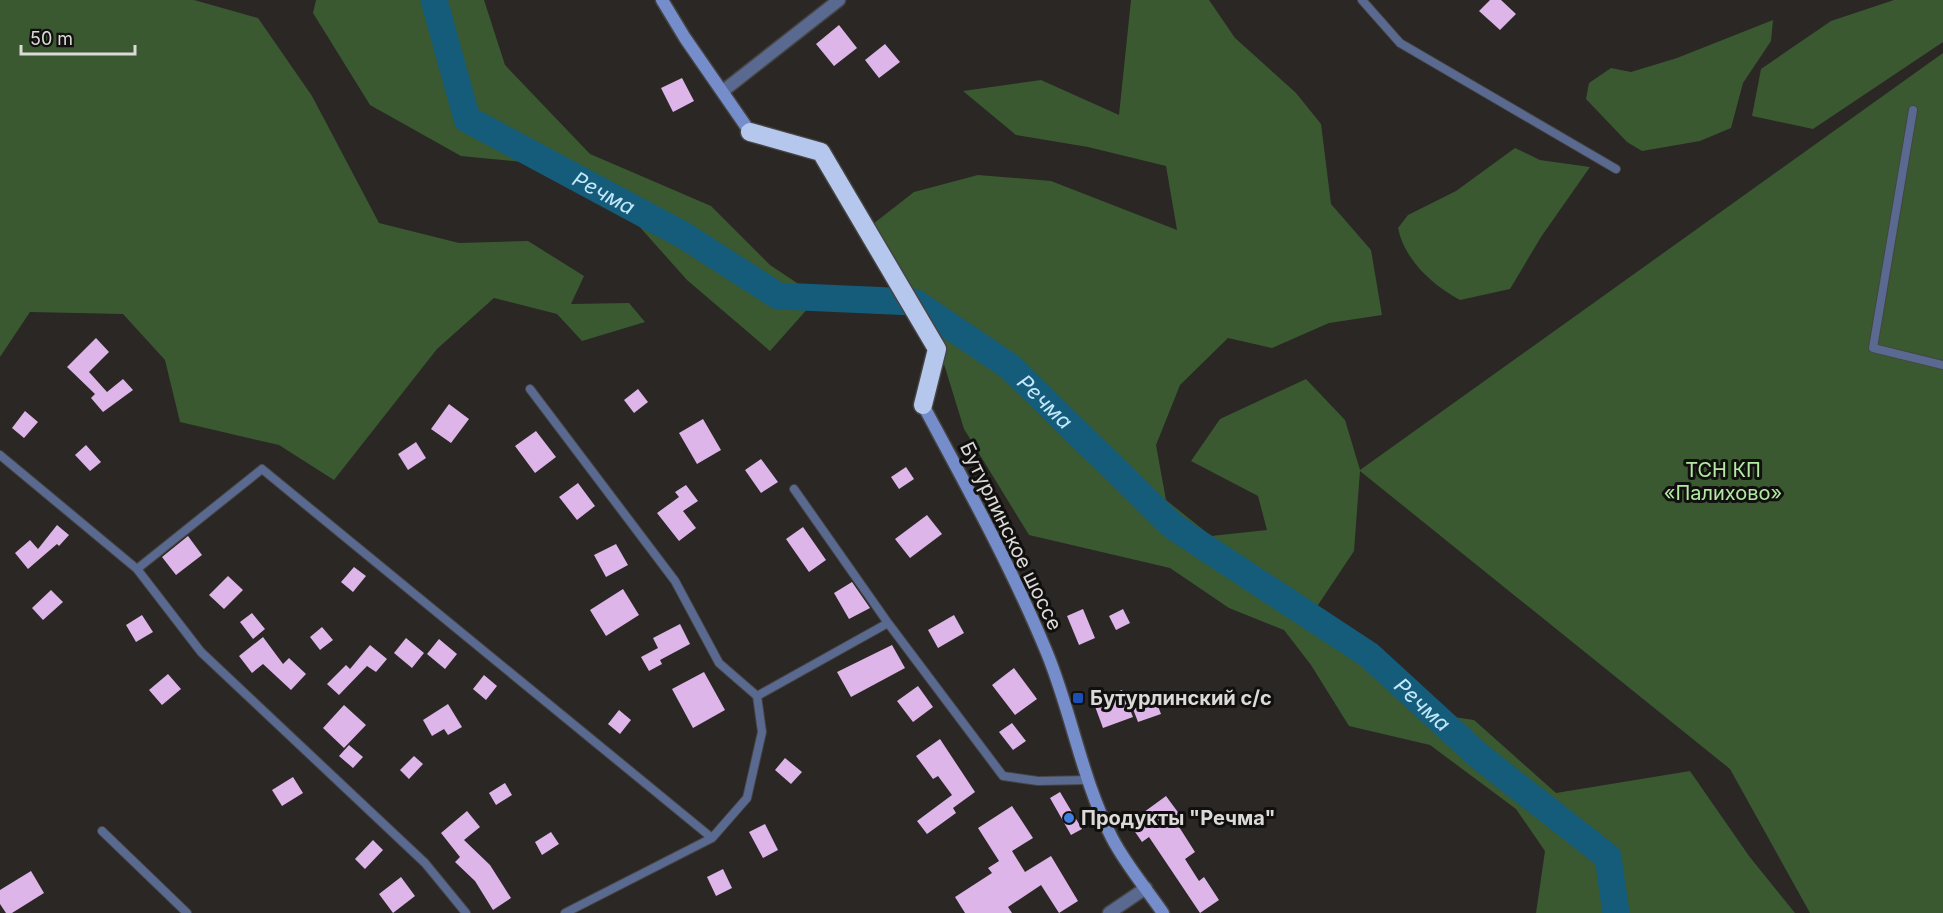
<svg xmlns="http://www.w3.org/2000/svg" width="1943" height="913" viewBox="0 0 1943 913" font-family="Inter,sans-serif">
  <rect width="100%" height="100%" fill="#2a2725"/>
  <path fill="#3a5931" d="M0 0H194L258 18 312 96 379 223 459 243 528 241 584 276 571 304 629 303 645 322 582 341 557 314 494 298 437 349 334 480 279 445 180 422 165 360 123 314 30 312 0 357Z
    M316 0H484L505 65 590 154 711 206 770 265 818 297 770 351 687 280 613 197 553 165 461 156 370 105 313 13Z
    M1131 0H1209L1235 38 1296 93 1321 124 1331 204 1371 250 1382 315 1329 323 1272 348 1228 338 1180 385 1156 445 1166 500 1211 536 1267 530 1258 496 1191 461 1220 419 1306 379 1345 420 1360 470 1943 53V913H1810L1730 769 1360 471 1354 551 1310 617 1369 655 1433 714 1474 720 1556 793 1690 771 1749 856 1795 913H1536L1545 851 1516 809 1430 745 1349 726 1311 665 1284 630 1229 608 1170 568 1029 535 964 429 939 348 873 224 914 192 978 175 1051 181 1177 230 1166 166 1088 147 1016 135 963 91 1041 80 1119 115Z
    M1894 0H1943V42L1813 129 1752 116 1761 69 1831 21Z
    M1773 20 1771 41 1743 83 1731 128 1700 141 1642 151 1627 142 1586 99 1589 83 1611 68 1631 72 1677 58Z
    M1515 148 1540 160 1590 167 1541 237 1510 289 1460 300C1432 285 1404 259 1398 228L1408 215 1456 191Z"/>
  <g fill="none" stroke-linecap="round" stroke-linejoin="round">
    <path stroke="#145c79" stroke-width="27" id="s1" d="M434 0 467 119 685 236 778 296 914 302 1009 366 1174 527 1369 655 1479 756 1608 857 1616 913"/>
  </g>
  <path fill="#deb5e8" d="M1490 0H1501L1516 14 1500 30 1479 11Z
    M839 25 857 48 834 66 816 44Z
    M885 44 900 62 879 78 865 60Z
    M682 78 694 101 673 112 661 88Z
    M96 338 109 352 89 372 107 392 123 379 133 390 103 412 91 398 95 394 67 367Z
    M638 389 648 402 634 413 624 400Z
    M449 404 469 419 451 443 431 429Z
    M25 411 38 422 24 438 12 428Z
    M703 419 721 450 697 464 679 433Z
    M536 431 556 457 535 473 515 446Z
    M416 442 426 458 408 470 398 454Z
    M86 445 101 462 90 471 75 455Z
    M761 459 778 482 761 493 745 470Z
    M906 467 914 479 899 489 891 477Z
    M578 483 595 506 577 520 559 497Z
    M686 485 698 501 683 511 696 528 679 541 657 513 679 497 675 492Z
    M927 515 942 534 910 558 895 539Z
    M57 525 69 535 59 546 57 544 28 569 15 553 30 540 38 549Z
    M803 527 826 560 809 572 786 539Z
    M188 536 202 555 176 575 162 557Z
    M616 544 628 565 606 577 594 555Z
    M354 567 366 576 353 592 341 582Z
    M228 576 243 590 224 609 209 595Z
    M852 582 870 608 849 619 834 593Z
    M623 589 639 615 606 636 590 610Z
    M51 590 63 602 43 620 32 608Z
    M1083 609 1095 638 1079 645 1067 616Z
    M1123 609 1130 623 1116 630 1109 616Z
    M252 613 265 629 253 639 240 622Z
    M142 615 153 632 136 642 126 625Z
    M954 615 964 633 938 648 928 630Z
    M680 624 690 644 660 660 662 664 649 671 641 657 658 648 653 638Z
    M322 627 333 640 320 650 310 637Z
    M263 637 283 664 289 658 306 674 291 690 263 664 252 673 239 656Z
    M406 638 424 653 412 668 394 653Z
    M439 639 457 654 445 669 427 654Z
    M370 645 387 659 376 672 367 666 339 695 327 684 346 665 350 669Z
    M892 645 905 668 851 697 837 672Z
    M1014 668 1037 699 1015 715 992 685Z
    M704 672 725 710 693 728 672 689Z
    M168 674 181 689 162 705 149 690Z
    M484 675 497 686 486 700 473 689Z
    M918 686 933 707 913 722 897 701Z
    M1122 690 1133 717 1103 728 1093 701Z
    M1156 701 1161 714 1138 722 1133 709Z
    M448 704 462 727 448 735 444 729 432 736 423 720Z
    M344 705 366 725 344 748 323 728Z
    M619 710 631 720 620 734 608 724Z
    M1012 723 1026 741 1013 750 999 732Z
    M940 739 975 792 953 808 956 813 927 834 917 821 952 795 938 776 933 779 916 756Z
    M349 745 363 757 353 768 339 756Z
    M414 756 423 764 409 779 400 770Z
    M785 758 802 772 791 784 775 770Z
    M293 777 303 793 282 806 272 790Z
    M505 783 512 795 496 805 489 793Z
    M1060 792 1082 829 1071 835 1050 798Z
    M1166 796 1180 815 1174 819 1195 852 1185 859 1199 881 1204 877 1219 900 1200 913 1149 837 1142 842 1129 823Z
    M1012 806 1033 838 1012 851 1025 872 1051 856 1078 901 1059 913 1041 885 1008 907 1012 913H965L955 897 992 873 988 868 999 861 978 828Z
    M467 811 480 827 464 840 490 865 511 898 493 910 475 881 455 862 460 857 441 833Z
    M765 824 778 850 763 858 749 832Z
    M551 832 559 844 542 855 535 842Z
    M373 840 383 850 365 869 355 859Z
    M723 869 732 888 716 896 707 877Z
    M31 871 44 893 12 913H6L0 904V890Z
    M401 877 415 896 393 913 379 894Z"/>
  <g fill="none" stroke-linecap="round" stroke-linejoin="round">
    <defs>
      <path id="lane" d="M1362 0 1400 43 1616 169
        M1913 110 1873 348 1943 365
        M530 389 675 581 719 663 757 696
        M0 455 137 569
        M794 489 888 623
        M102 831 187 913
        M466 913 425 863 201 652 137 569 262 469 712 838
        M565 913 712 838 747 798 762 732 757 696 888 623 1003 776 1038 781 1088 780"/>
      <path id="street" d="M723 91 839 0
        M1109 913 1146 888"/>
      <path id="secondary" d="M662 0 685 38 750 132
        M923 405C967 487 1012 568 1047 653 1072 714 1082 780 1112 838 1126 865 1146 888 1163 913"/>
      <path id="highway" d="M750 132 821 152 937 349 923 405"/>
    </defs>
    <use href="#lane" stroke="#464442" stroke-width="10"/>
    <use href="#street" stroke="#464442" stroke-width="15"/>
    <use href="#secondary" stroke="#464442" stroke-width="15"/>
    <use href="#highway" stroke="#464442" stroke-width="21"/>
    <use href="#lane" stroke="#596990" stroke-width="8"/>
    <use href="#street" stroke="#596990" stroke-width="12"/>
    <use href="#secondary" stroke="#758ecb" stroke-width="12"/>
    <use href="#highway" stroke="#b6c7ed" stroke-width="18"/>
  </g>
  <rect fill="#1a4fb4" stroke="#11100f" stroke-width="2" x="1072" y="692" width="12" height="12" rx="3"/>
  <circle fill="#3f7fe0" stroke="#11100f" stroke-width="2" cx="1069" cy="818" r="6"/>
  <g text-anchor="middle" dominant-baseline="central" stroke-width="6" stroke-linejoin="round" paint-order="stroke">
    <g font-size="20" fill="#b2eaa2" stroke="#11100f">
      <text x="1723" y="470">ТСН КП<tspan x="1723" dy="23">«Палихово»</tspan></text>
    </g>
    <g font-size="20" fill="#dcdad8" stroke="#11100f">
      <text transform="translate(1011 536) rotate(64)">Бутурлинское шоссе</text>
    </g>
    <g font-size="20" font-weight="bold" fill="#dcdad8" stroke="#11100f" text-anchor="start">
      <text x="1090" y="698">Бутурлинский с/с</text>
      <text x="1081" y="818">Продукты "Речма"</text>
    </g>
    <g font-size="21" font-style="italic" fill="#c4e7fa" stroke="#11100f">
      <text stroke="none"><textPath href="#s1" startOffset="279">Речма</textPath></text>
      <text stroke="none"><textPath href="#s1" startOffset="783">Речма</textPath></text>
      <text stroke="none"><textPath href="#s1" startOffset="1269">Речма</textPath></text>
    </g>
  </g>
  <path d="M21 45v9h114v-9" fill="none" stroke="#dcdad8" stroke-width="3"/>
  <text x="30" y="45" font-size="18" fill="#dcdad8" stroke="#11100f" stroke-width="4.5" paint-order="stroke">50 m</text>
</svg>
